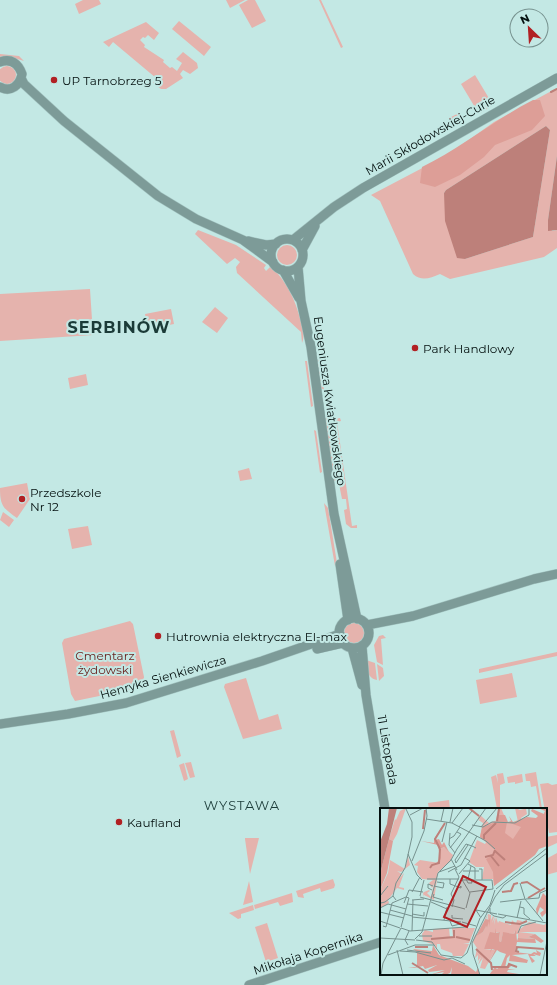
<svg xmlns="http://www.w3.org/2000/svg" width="557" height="985" viewBox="0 0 557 985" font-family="Montserrat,sans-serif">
  <rect width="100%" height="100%" fill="#c3e8e4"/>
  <path fill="#e5b3ad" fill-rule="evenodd" d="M83 0H99L101 4 79 14 75 4Z
    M226 0H245L230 8Z
    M248 0H255L266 21 252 28 239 5Z
    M319 0H321L343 47 341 48Z
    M179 21 211 47 204 56 172 29Z
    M146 22 159 33 154 40 148 35 145 38 143 37 140 40 145 45 144 47 164 60 163 62 170 68 172 67 177 71 182 63 176 59 183 52 197 63 198 68 190 74 183 70 180 74 183 78 166 89H161L153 83 156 78 113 42 109 47 103 42Z
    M0 54 19 56 24 61 8 56 0 57Z
    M-2 75a9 9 0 1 1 18 0a9 9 0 1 1-18 0Z
    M475 75 493 105 479 114 461 84Z
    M557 88V156L548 220 552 231 557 230V248L544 257 450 279 440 274C430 278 422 282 413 274L380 201 371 195 449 154 494 122ZM546 126 550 130 533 237 465 259 444 193 446 190Z
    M459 113 463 120 453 125 449 118Z
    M198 230 236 245 266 265 264 268 266 271 271 266C288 284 294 297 301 321 303 328 305 336 302 343L301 332 237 273 236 267 240 262 235 258 227 264 195 234Z
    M277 255a10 10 0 1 1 20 0a10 10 0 1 1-20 0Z
    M90 289 93 335 0 341V294Z
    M215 307 228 318 217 333 202 322Z
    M171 309 174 324 148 329 145 314Z
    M317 360 320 361 324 390 321 388Z
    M305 361H307L313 406 311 407Z
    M86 374 88 385 70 389 68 378Z
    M327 414 329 417 338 477 336 482 334 480 325 420Z
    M340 418 341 421 337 422 352 526 357 525V528H351L346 524 344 510 347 509 346 499H342L339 484 341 479 333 422 335 419Z
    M314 430 316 431 322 472 320 473Z
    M249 468 252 479 240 481 238 471Z
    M27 483 30 499 17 518C3 508 0 506 0 488Z
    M324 503 328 508 337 563 335 566Z
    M3 512 14 520 9 527 0 520Z
    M88 526 92 545 72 549 68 529Z
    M130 621 133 624 144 677 143 687 75 701 71 694 62 643 64 639Z
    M344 633a10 10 0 1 1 20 0a10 10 0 1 1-20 0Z
    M383 635 386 638 381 639 383 665 377 662 374 645 379 636Z
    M557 652V656L479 673V669Z
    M366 660 375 663 377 680C367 678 367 669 366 660Z
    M377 664 383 668 384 676 379 681Z
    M512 673 517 697 480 704 476 680Z
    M246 678 259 720 278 714 282 729 243 739 224 687 225 684Z
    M174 730 181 756 177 758 170 731Z
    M191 762 195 777 190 778 185 763Z
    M184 763 188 779 184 781 179 765Z
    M536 772 542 809H540L536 786 531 787 530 781H526L525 774Z
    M503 773 505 783 500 785V809H497L491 777 496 775 498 783 497 774Z
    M522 774 523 782 515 784V782L508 783 507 777Z
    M548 783 552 785 557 784V832L549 833 540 784Z
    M449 800 450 809H429L428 803Z
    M557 835V843L546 848V837Z
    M245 838H259L250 874 245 839Z
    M557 853V872L546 875V859Z
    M333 879 335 885 334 888 321 892 320 888 303 894 304 898 298 897 296 891Z
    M249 881 253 902 243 905Z
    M292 893 293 902 280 906 278 902 255 909 254 905Z
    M253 905 254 910 241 914V918L238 919 229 913Z
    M267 923 278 958 266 962 255 927Z"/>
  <path fill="#dd9e97" d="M533 100H540L545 116 532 130 495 145 484 157 460 175 435 187 420 183 422 167C461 148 494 120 533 100Z"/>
  <path fill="#bd807a" d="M546 126 550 130 533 237 465 259 457 258 445 221 444 193 446 190Z
    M557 156V230L548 231V220Z"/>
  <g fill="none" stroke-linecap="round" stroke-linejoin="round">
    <path stroke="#bd807a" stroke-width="2" d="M551 92 557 89"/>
    <defs>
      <path id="tertiary" d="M0 62C11 58 18 63 22 74 20 85 11 93 0 87
        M21 78 24 84 64 121 158 196 196 219 243 240 273 262
        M271 255a16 16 0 1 1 32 0a16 16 0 1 1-32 0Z
        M293 240 334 207 363 188 557 78
        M248 241 266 245 276 244
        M302 250 315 226
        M298 267 301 301 311 347 334 514 357 619
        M283 270 299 298
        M340 564 348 620
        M339 633a15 15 0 1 1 30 0a15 15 0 1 1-30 0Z
        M367 625 413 616 534 579 557 574
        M362 646 366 695 385 809
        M352 648 362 685
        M317 649 343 643
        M0 724 68 714 126 703 262 661 340 634
        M249 985 381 942"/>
    </defs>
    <use href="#tertiary" stroke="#a4c5c2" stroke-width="10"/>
    <use href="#tertiary" stroke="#7d9b98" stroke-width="9"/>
  </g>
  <g fill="#b12023" stroke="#c3e8e4" stroke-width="1.5">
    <circle cx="54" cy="80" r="4"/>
    <circle cx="415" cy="348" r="4"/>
    <circle cx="22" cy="499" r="4"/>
    <circle cx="158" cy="636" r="4"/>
    <circle cx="119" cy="822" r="4"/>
  </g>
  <g text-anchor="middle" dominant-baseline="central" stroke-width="4" stroke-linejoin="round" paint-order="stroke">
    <g font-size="12" fill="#04100f" stroke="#c3e8e4" text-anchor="start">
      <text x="62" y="80">UP Tarnobrzeg 5</text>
      <text x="423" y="348">Park Handlowy</text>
      <text x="30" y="492">Przedszkole<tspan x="30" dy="14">Nr 12</tspan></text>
      <text x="166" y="636">Hutrownia elektryczna El-max</text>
      <text x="127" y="822">Kaufland</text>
    </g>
    <g font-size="12" fill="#04100f" stroke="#c3e8e4">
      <text transform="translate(430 135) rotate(-30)">Marii Skłodowskiej-Curie</text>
      <text transform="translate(330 401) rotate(82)">Eugeniusza Kwiatkowskiego</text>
      <text transform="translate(163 677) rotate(-16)">Henryka Sienkiewicza</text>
      <text transform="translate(388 750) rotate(80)">11 Listopada</text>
      <text transform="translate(308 953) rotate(-18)">Mikołaja Kopernika</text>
    </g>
    <g font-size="12" fill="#671e1b" stroke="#c3e8e4">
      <text x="105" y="655">Cmentarz<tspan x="105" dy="14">żydowski</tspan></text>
    </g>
    <g font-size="13" letter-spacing="1" fill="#1b3b38" stroke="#c3e8e4">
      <text x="242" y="805">WYSTAWA</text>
    </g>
    <g font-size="16" font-weight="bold" letter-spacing="1" fill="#1b3b38" stroke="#c3e8e4">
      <text x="119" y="327">SERBINÓW</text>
    </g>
  </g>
  <g transform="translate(380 808)">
    <rect width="167" height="167" fill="#c3e8e4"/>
    <path d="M26 0 17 26 13 33 9 31 15 11 16 12 20 3ZM121 0 127 14H138L135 0 140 2 148 0 146 1 147 6 141 10 140 7 142 13H156L160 12 167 0 156 38 114 78 113 71H102L104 59H96L89 54 97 32 105 36 107 33 100 29 103 15 97 11 100 12 98 9 100 7 109 15 117 12 118 1ZM64 39 73 47 71 53 58 64 54 92 44 87V89L43 85 44 84 49 82 50 83 47 85 51 89 54 75 52 80 49 75 53 72 42 71 37 64 38 58 34 57 40 52 59 55 60 41ZM28 48 30 57 21 64 17 63 22 66 19 71 24 65 19 79 24 80V82L17 80 8 92 9 95 0 100V82L8 65 10 52 25 61ZM108 106 111 107V112L113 108 114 109 112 115 115 109 114 117 116 109 118 115 119 113 131 117 132 112 136 116 137 112 142 113 139 122 149 114 164 117 167 115V124H139L155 126 148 129 155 131 138 130V133V126H136L135 123 134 126 123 125 121 134 119 133 120 124 114 125 104 141 115 142 105 161 100 160 103 150 98 157 101 149 98 153V147L95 150 97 140 93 134 95 127 103 124 106 117 107 120ZM69 120 70 130 73 129 72 120H95L89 135H83L89 136 83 148H73L72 145 61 141 60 136H57V141L55 137 43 133 42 126 45 122 53 124V121Z" fill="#e5b3ad"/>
    <path d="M158 0H167V38L159 41 155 47 114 78 113 64 106 51 113 47 115 42 100 29 102 19 116 14 117 7H125L128 14 131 13 129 8 133 14 147 9 156 10 158 8 151 3 152 1 164 6 165 3ZM127 14 141 19 133 31 125 25ZM66 14 55 32 59 31 62 37 64 34 69 44 64 39 60 41 61 50 59 55 56 56 60 50 58 37 41 33 54 35V31L61 20ZM9 31 13 33 7 65 0 82V66ZM163 85 167 89V104L162 109 160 105 164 102 160 99 157 107 156 101ZM108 106 106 111 109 112 110 109V119L109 113 107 120 106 118 103 124 96 128ZM116 120V125L120 124 119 133 121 134 123 124 134 126 136 122 137 133 138 130 155 131 148 129 155 126 164 133 161 135 155 131 156 135 137 134 135 144 151 146 154 144 157 145 156 142 161 145 160 148 153 146 156 148H150L155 153 152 155 148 146 132 147 148 152 147 155 129 153 130 147 127 150 125 160 129 155 132 157 128 161 136 162H128L127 164 145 167H109L115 159 117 161 121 158 126 146 120 144 114 157 120 144 117 142 108 156 115 142 112 141 110 145 111 141H104L110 124 115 125ZM53 137 59 147 88 158 96 164 98 160 100 167H71L72 159 70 165 65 167H61L64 164 49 167 65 162 49 164 48 162 57 157 45 161 43 158 34 160H28L36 159 37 156V144L33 141 52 143Z" fill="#dd9e97" fill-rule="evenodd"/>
    <path d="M9 0H17L0 66V34L7 16Z" fill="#bd807a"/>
    <path fill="none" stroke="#bd807a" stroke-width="2" d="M89 0 99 8M117 13 119 1M43 21 45 2M104 31V27L116 15M60 41 55 31 65 15M115 43 125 52M111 48 119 58M105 49 113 47 115 42M50 60 52 57 59 55 60 41M141 75 147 74 161 83M122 84 131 83 134 76 138 75M148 90 165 80M125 114 140 116 147 113M76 129 90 132M51 131 74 129V122M35 139H48M96 141 111 155 112 162M139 144 136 143 137 139 164 141M32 155 48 165M111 159H128L129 156 137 159"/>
    <path fill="none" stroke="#77928f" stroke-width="1" d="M30 7 43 0M46 11 72 15 106 33 115 41M61 13 64 0M70 14 73 0M72 15 83 0M92 17 103 19 112 14 135 15 149 7V0M79 19 92 3M101 19 117 0M70 25 69 37 75 45M69 31 74 28 80 19M62 34 67 14M88 37 76 55 75 52 86 36 92 38 96 40M70 40 81 26 77 24M77 41 106 0M28 46 37 67 42 72M71 51 77 62M32 53 44 23 47 8 46 0M88 56 95 60V71M99 61H102V72M83 63H99M59 64 75 58M68 64 81 57 97 28M79 66 90 53 85 50M81 70 90 85M47 71H79M70 71V76L81 80V78L80 79M86 71 88 75H92L91 71M88 71 91 58M82 72H112L113 81M140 75 145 91 163 113M54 78 63 80 64 75 57 74M116 81 167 40M52 82 48 80V76L53 78M32 84 40 69M90 84 113 81M54 86 53 89 63 92M0 88 8 78M13 88 16 75 25 60 32 29V14L26 1M40 88 44 72M40 89 85 101M146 91 159 90 160 85 167 82M0 92 1 95 5 94 13 88 16 92M32 92 44 91M51 94 67 101M120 94 145 91M24 95 29 82 43 84M27 96 48 98M72 99 74 92 71 86 79 69 75 61M140 99 144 100V106L150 111M0 100 8 96 26 101M86 100 90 85M110 100V105L114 108 123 110 126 108M10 102 32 108M0 104 24 110M32 106 44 108V104M118 106 167 115M72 107V110L83 111M32 109 81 114M101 109 110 97 115 82M101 110 96 102 117 106M137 110 141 93M64 112 67 99M0 113 20 120M70 113 72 118 80 116M82 114 96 118M3 118 6 119 12 95 26 89M21 119 29 90 26 89M21 120 30 123 86 119M32 123 33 92M138 125 141 118 156 114M39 128H52M0 130 35 132M35 131 42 124 58 65 71 52 77 41M36 132 52 134 61 147 81 150 87 145 100 110M28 137 25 132 29 123M17 142 23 167M27 142 51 145M20 143 35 144 64 152 72 150 85 156M8 147 35 137H54M1 167 3 155 21 120M100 167 93 146 92 135 115 89 124 77 167 45M160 167 167 133"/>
    <path fill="#b12023" fill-opacity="0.15" stroke="#b12023" stroke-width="2" d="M83 68 106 79 87 119 64 109Z"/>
    <rect width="167" height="167" fill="none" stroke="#04100f" stroke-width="2"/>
  </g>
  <g transform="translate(529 28) rotate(335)"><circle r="19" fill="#c3e8e4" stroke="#77928f"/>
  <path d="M0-3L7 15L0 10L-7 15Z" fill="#b12023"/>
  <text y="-6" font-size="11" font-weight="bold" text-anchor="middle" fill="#04100f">N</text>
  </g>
</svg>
